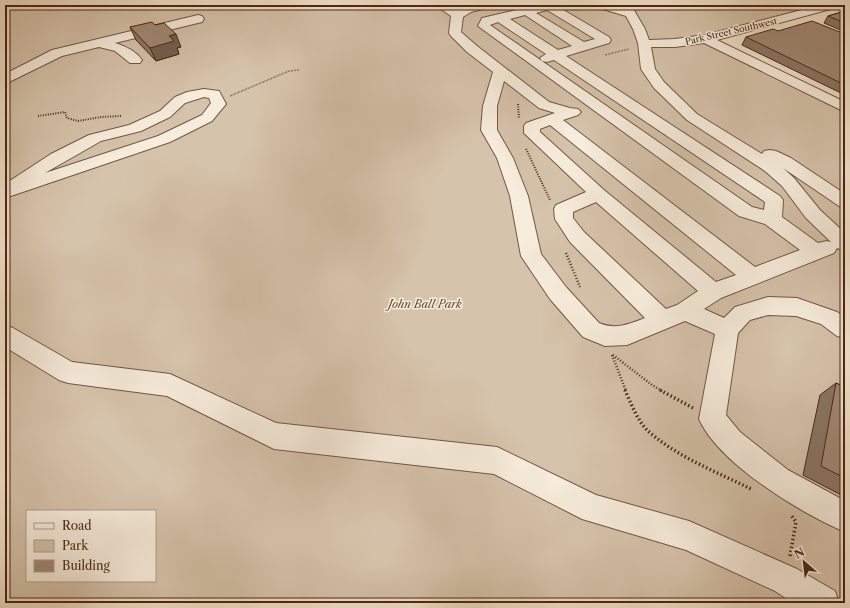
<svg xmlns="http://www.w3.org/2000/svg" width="850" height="608" viewBox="0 0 850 608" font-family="'Libre Caslon Text',serif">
  <rect width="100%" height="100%" fill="#f3e3ca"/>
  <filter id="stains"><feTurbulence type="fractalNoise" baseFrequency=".005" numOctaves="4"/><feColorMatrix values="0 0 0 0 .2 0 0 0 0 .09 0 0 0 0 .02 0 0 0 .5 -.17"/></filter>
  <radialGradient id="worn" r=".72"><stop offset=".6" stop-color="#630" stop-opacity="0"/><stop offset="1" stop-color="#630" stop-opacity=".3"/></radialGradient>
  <path fill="#d6c3ab" stroke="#907660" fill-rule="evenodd" d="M5 5H834L706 38 845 108V603H5ZM27 511H155V581H27Z"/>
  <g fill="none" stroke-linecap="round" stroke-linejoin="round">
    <defs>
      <path id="minor" d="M435 5H449L457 10 473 5H492L490 7 471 12 463 17 461 32 477 46 549 102 570 108 578 109 581 112 578 115 563 120 755 267 800 250 765 224 739 216 478 26 482 18 539 5H555L609 37 611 40 609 43 566 56 780 196 783 200 782 217 818 243 827 241 831 242 806 218 782 186 765 171 687 120 654 88 641 69 638 43 633 29 626 16 596 7 594 5H612L621 8 619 5H631L645 29 649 40 675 39 705 35 821 5H840L838 7 717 40 845 102V112L704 43 675 47H651L655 69 664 82 697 114 762 154 764 151 770 150 776 151 791 158 845 194V208L839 206 783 168 794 178 820 210 845 233V251L837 248 834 253 721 298 704 309 724 318 735 307 768 297 797 298 837 312 845 317V338L837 336 821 324 796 316 768 315 750 320 738 333 726 415 740 432 788 470 845 501V532C801 513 719 464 699 419L715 334 685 321 627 345 605 346 583 337 550 299 521 256 510 196 497 158 481 130 483 106 493 72 467 52 451 36 449 33 451 16ZM547 10 595 39 584 42 536 13ZM525 15 572 46 558 50 510 19ZM498 22 546 54 540 58 542 61 547 62 554 60 765 202 764 210 752 207 490 25ZM504 81 539 108 555 113 526 123 524 126V133L586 192 556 205 554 209 555 219 570 242 645 318C630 324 615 330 599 323L566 287 541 254 528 196 513 158 497 130V106ZM550 125 736 275 716 282 604 190 540 132V129ZM596 202 698 291 677 305 666 309 584 232 573 218V212Z
        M198 15 202 16 204 19 202 22 115 43C125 46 136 51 142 60L140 63H130L115 51 99 47 62 56 5 84V74L52 50Z
        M204 89 219 91 226 104 212 121 170 142 5 198V184L51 154 89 135 129 125 160 111 175 97 187 92ZM204 97 209 98 211 103 202 115 158 136 45 173 101 141 141 131 170 117 185 103Z
        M5 325 13 328 72 362 170 374 276 423 497 447 596 495 689 521 797 569 835 591 839 603H793L775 591 686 550 582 519 494 474 274 449 167 396 68 383 59 380 5 347Z"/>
    </defs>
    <use href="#minor" stroke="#745743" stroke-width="2"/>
    <path stroke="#492816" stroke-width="1.5" stroke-dasharray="0.5 1" stroke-linecap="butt" d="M605 55 629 49
      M230 96 289 71 299 70"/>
    <path stroke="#492816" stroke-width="2" stroke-dasharray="1 1.5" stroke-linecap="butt" d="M518 104 519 119
      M38 116 65 112 67 118 78 121 101 117 121 116
      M526 149 550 200"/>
    <path stroke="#492816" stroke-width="2.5" stroke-dasharray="1 2" stroke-linecap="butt" d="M566 253 580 287
      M612 355 626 391
      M613 355 652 385 662 391"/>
    <path stroke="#492816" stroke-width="3.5" stroke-dasharray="1.5 2.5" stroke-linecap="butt" d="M625 390C630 402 638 421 647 430 675 456 717 472 751 489
      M660 390 693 408
      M790 556 796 522 791 515"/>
    <use href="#minor" fill="#f7eddd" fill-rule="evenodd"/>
  </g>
  <path fill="#8a7664" stroke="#492816" d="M845 11V32L824 23 828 16Z
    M155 25 181 47 177 48 179 54 156 61 136 40 130 27Z
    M778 31 845 34V95L742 45 746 37Z
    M836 383 845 387V497L803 475 820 395Z"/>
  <path fill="#716051" stroke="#492816" d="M176 34 181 47 177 48 179 54 156 61 150 48 169 36Z"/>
  <path fill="#a18974" stroke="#492816" d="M845 11V23L828 16Z
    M812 21 845 34V85L746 37 773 29 778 31Z
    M152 22 155 25 164 23 176 34 169 36 174 41 150 48 130 27Z
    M836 383 845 387V478L821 466Z"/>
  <g text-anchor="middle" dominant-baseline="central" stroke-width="3" stroke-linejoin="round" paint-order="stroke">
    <g font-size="9" fill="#492816" stroke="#f7eddd">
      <text transform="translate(731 31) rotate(-13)">Park Street Southwest</text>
    </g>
    <g font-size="11" font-style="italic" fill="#654734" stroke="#f7eddd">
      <text x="425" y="304">John Ball Park</text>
    </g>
  </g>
  <rect width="850" height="608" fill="none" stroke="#f3e3ca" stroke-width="20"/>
  <rect x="6" y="6" width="838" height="596" fill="none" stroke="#492816" stroke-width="2"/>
  <rect x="10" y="10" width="830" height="588" fill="none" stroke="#492816"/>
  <rect x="26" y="510" width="130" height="72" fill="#f7eddd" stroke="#b19e8d"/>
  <rect x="34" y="523" width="20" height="6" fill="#f7eddd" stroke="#b19e8d"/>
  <text x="62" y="530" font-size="12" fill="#492816">Road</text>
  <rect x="34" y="540" width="20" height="12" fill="#d6c3ab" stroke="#b19e8d"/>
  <text x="62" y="550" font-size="12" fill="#492816">Park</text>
  <rect x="34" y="560" width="20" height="12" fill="#a18974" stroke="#b19e8d"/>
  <text x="62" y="570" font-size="12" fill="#492816">Building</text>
  <g transform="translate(804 562) rotate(332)" stroke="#f7eddd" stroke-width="3" paint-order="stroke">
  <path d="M0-3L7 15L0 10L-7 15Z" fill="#492816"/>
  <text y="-6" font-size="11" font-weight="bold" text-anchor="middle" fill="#492816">N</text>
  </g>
  <rect width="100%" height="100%" filter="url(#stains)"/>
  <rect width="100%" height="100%" fill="url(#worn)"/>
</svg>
